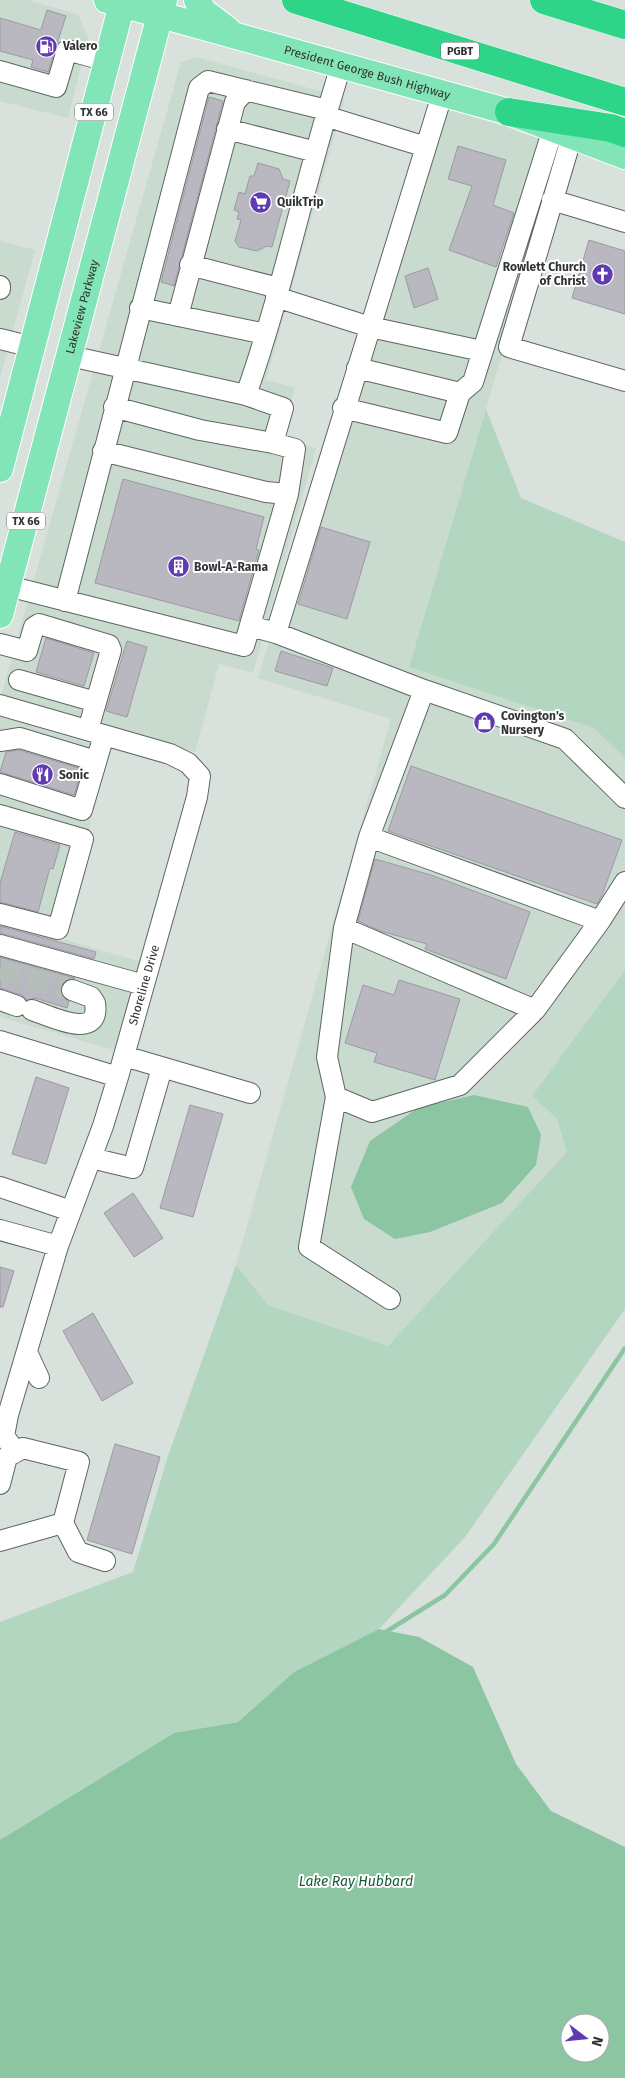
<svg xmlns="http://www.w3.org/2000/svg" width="625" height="2078" viewBox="0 0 625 2078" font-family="'Fira Sans',sans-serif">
  <rect width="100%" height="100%" fill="#d8e1db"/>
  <path fill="#c9dacf" d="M0 0H27L78 14 88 38 68 118 0 101Z
    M196 57 345 98 266 380 295 388 280 439 316 448 253 673 219 664 195 752 1 696 181 62Z
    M433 103 564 147 409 667 594 728 625 758V970L532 1096 557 1119 567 1152 388 1346 268 1305 236 1265 391 719 258 678Z
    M0 241 35 250 0 378Z
    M0 716 111 750 90 821V835L62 939 141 962 114 1050 0 1017Z"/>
  <path fill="#b3d6c0" d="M486 409 521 498 625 542V758L594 728 409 667Z
    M625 970V1309L465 1537 379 1629 294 1672 238 1722 174 1733 0 1840V1622L133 1572 168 1456 236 1265 268 1305 388 1346 567 1152 557 1119 532 1096Z"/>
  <path fill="#8bc5a2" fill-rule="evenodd" d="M474 1095 528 1107 541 1135 536 1165 502 1203 430 1232 395 1239 364 1219 351 1187 370 1141 418 1108Z
    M379 1629 419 1637 473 1667 516 1764 551 1811 625 1847V2078H0V1840L174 1733 238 1722 294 1672ZM570 2023H600V2053H570Z"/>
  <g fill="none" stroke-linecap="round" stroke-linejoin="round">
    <path stroke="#8bc5a2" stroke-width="4.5" d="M384 1633 445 1595 494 1544 625 1348"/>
  </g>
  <path fill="#b9b8c1" stroke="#9b9aa2" d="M47 10 66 16 48 72 31 67 33 60 0 51V18L41 30Z
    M209 97 223 101 174 286 161 282Z
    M458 146 506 160 493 205 514 213 496 267 449 250 472 186 448 179Z
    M258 163 279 169 283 179 290 181 272 247 267 246 257 251 239 247 235 241 241 220 237 219 239 212 234 210 239 192 245 194 250 176H254Z
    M589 240 625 251V314L572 298Z
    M428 268 438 299 414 308 405 276Z
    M123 479 264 517 256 549 259 550 239 621 95 583Z
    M321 527 370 542 347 619 298 604Z
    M46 638 94 653 84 686 36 672Z
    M127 641 147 647 127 717 106 711Z
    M281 651 333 668 327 686 275 671Z
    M19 750 82 769 74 795 0 772 6 752Z
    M411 766 622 840 602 895 597 904 388 831Z
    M15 832 60 845 53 869 50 868 38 912 0 902V883Z
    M375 859 431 875 530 912 506 979 425 949 427 944 380 931 358 921Z
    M0 926 96 952 94 959 0 933Z
    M0 957 75 978 65 981 61 986 63 997 69 1001 67 1008 35 998 27 1000 21 995 0 988Z
    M399 980 460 999 435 1080 374 1062 377 1053 345 1043 363 985 394 995Z
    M36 1077 69 1088 46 1164 12 1154Z
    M190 1105 223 1114 193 1217 160 1208Z
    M133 1193 163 1238 134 1257 104 1213Z
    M0 1267 14 1271 3 1307H0Z
    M93 1313 133 1383 102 1401 63 1331Z
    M115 1444 160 1457 132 1554 87 1540Z"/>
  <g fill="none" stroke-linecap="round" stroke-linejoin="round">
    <path stroke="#b6beb9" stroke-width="20" stroke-dasharray="20 10" stroke-linecap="butt" d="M0 970 72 990"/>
    <defs>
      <path id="minor" d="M0 71 56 87 67 50 107 61
        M325 116 426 147
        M227 129 316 152
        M572 136 509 347 625 381
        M552 200 625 222
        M190 265 278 288
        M0 286V289
        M276 297 370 327 482 351
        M140 308 266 334
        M178 316 235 102 246 90
        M0 339 32 347
        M70 356 246 395
        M357 368 460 393
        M114 407 200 430 273 443
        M343 408 447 433 460 393 473 382 553 129
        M103 451 266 492 288 494
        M8 586 244 646 288 494 295 449 273 443 283 408 246 395C284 287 306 175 341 66
        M65 601 199 88 208 81 327 110
        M250 626 276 633 424 690 369 837 344 928 327 1057 336 1097 372 1112 460 1085 535 1010 600 921 369 837
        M276 633 442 95
        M0 644 27 651 34 627 39 624 109 645 111 650 88 730
        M19 680 96 702
        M424 690 565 739 625 798
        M0 705 170 754 188 763 200 776 197 797 118 1077 103 1126 58 1246 8 1415 4 1436 16 1452
        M0 741 20 738 96 761
        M0 784 82 810 104 735
        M0 815 83 839 58 929 0 914
        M600 921 625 882
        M344 928 535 1010
        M0 945 144 985
        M0 1000 17 1006
        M32 1010C50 1016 101 1042 95 1003L91 997 72 990
        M0 1041 118 1077
        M124 1056 250 1093
        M336 1097 309 1247 390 1299
        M91 1158 133 1168 162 1068
        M0 1187 71 1211
        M0 1230 58 1246
        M27 1352 39 1378
        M0 1484 7 1457 23 1448 79 1462 63 1523 0 1541
        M63 1523 78 1552 105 1561"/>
      <g id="major">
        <path id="s1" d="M107 0 509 112 625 156"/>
        <path d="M197 0 203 11 228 30"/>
        <path d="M0 469 123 0"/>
        <path id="s2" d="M0 615 164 0"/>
      </g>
      <path id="highway" d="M296 0 625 102
        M544 0 625 25
        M509 112 611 128 625 133"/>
    </defs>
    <use href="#minor" stroke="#5e6661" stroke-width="22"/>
    <use href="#major" stroke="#fff" stroke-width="28"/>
    <use href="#highway" stroke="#fff" stroke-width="29"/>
    <use href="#minor" stroke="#fff" stroke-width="20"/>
    <use href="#major" stroke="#82e5b8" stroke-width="26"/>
    <use href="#highway" stroke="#2ed488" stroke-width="28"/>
  </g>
  <defs>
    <symbol id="fuel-disc" viewBox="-11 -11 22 22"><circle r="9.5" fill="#5f3ab2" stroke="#fff"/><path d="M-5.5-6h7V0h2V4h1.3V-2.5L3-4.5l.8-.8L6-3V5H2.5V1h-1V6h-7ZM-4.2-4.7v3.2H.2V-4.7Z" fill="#fff"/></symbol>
    <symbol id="supermarket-disc" viewBox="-11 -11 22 22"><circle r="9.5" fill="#5f3ab2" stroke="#fff"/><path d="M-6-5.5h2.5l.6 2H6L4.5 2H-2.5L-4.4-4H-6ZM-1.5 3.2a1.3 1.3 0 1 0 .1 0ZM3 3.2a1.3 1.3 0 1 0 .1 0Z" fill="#fff"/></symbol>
    <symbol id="church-disc" viewBox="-11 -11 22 22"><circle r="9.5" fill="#5f3ab2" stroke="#fff"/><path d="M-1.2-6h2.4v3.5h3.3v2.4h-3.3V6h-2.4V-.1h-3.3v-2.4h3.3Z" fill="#fff"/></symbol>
    <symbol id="building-disc" viewBox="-11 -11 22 22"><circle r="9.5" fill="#5f3ab2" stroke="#fff"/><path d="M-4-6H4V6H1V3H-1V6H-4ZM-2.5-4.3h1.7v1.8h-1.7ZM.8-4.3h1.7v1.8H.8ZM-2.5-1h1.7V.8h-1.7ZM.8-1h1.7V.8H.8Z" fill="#fff"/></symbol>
    <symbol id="shop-disc" viewBox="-11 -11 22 22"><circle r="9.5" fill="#5f3ab2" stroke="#fff"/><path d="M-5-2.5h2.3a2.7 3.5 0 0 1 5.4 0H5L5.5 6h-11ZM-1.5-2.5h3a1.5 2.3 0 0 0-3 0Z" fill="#fff"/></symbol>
    <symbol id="restaurant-disc" viewBox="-11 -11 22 22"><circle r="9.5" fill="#5f3ab2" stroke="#fff"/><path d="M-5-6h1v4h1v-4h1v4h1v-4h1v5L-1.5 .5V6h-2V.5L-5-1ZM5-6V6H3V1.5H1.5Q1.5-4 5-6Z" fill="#fff"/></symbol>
  </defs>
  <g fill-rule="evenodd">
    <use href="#fuel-disc" x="34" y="34" width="25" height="25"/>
    <use href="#supermarket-disc" x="248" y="190" width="25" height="25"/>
    <use href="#church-disc" x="590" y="262" width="25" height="25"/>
    <use href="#building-disc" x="166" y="554" width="25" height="25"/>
    <use href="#shop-disc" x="472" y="710" width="25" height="25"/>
    <use href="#restaurant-disc" x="30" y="762" width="25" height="25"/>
  </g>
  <g text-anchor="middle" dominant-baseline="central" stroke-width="4" stroke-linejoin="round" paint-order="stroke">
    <g fill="#fff" stroke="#6e706f" stroke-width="1">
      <rect x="441" y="42.5" width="38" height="17" rx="4"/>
      <rect x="75" y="103.5" width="38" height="17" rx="4"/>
      <rect x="7" y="512.5" width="38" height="17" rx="4"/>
    </g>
    <g font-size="11" font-weight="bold" fill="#303331">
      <text x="460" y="51">PGBT</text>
      <text x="94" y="112">TX 66</text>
      <text x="26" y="521">TX 66</text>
    </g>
    <g font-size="12" font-weight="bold" fill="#303331" stroke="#fff" text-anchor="start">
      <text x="63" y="46">Valero</text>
      <text x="277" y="202">QuikTrip</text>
      <text x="586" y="267" text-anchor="end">Rowlett Church<tspan x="586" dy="14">of Christ</tspan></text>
      <text x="194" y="567">Bowl-A-Rama</text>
      <text x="501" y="716">Covington's<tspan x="501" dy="14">Nursery</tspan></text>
      <text x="59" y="775">Sonic</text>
    </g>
    <g font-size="12" fill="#303331" stroke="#fff">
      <text stroke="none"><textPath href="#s1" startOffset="270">President George Bush Highway</textPath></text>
      <text stroke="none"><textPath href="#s2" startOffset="319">Lakeview Parkway</textPath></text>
      <text transform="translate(144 985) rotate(-74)">Shoreline Drive</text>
    </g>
    <g font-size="14" font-style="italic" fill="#175a39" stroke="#fff">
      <text x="356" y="1881">Lake Ray Hubbard</text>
    </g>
  </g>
  <g transform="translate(585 2038) rotate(106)"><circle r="24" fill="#ffffff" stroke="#acadad"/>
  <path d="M0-4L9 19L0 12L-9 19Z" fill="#5f3ab2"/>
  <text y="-8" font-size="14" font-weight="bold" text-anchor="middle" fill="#303331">N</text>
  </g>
</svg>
